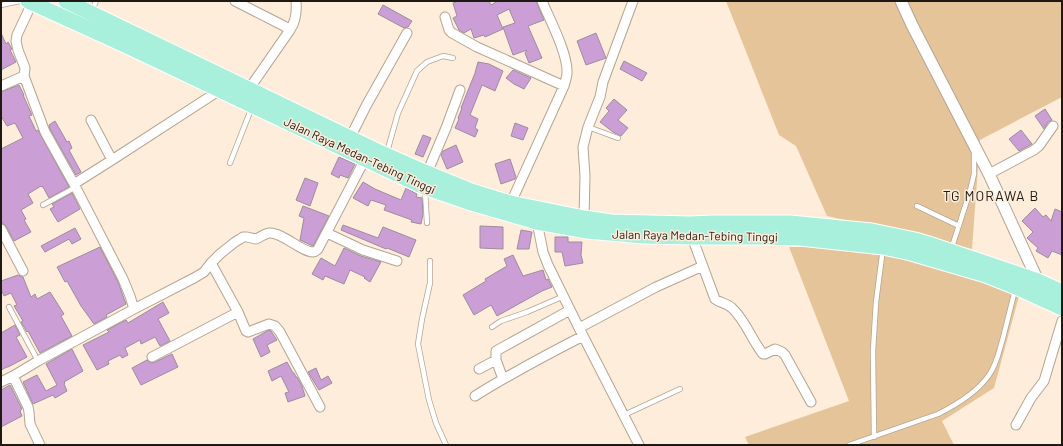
<svg xmlns="http://www.w3.org/2000/svg" width="1063" height="446" viewBox="0 0 1063 446" font-family="Barlow,sans-serif">
  <rect width="100%" height="100%" fill="#fdedda"/>
  <path fill="#e5c49a" d="M726 1H1062V97L980 140 972 249 827 216 796 146 779 135Z
    M789 247H843L893 254 991 284 1019 296 994 388 942 421 954 445H749L745 437 849 401Z"/>
  <path fill="#cb9fd5" stroke="#9b8d9e" d="M459 1H489L491 5 498 1H536L544 20 528 26 542 58 529 63 525 53 527 50 513 55 503 27 515 23 509 9 497 15 503 29 485 37 484 35 474 38 471 29 464 33 459 30 453 18 457 16 453 3Z
    M383 5 412 21 408 27 404 28 378 14Z
    M1 33 6 44 8 42 12 49 10 50 16 62 1 70Z
    M596 33 606 58 586 65 577 41Z
    M624 61 647 73 642 81 620 69Z
    M478 62 489 64 503 71 495 91 482 85 470 115 478 119 475 128 478 130 475 137 455 128 459 119 458 118 462 108H461L475 73Z
    M513 70 531 78 524 89 514 84 506 78Z
    M19 85 24 95H23L32 115 29 116 36 131 38 130 69 187 49 198 43 187H42L41 186 28 194 33 203 21 210 26 219 24 220 31 232 14 241 6 226 3 224 1 220V149L23 138 15 123 7 126 1 116V92Z
    M614 99 627 110 618 120 628 128 621 136 613 132 600 122 609 111 606 108Z
    M1045 109 1052 120 1048 122 1044 129 1035 116Z
    M55 121 67 142 69 141 72 148 69 150 81 172 76 175 50 129 49 125Z
    M515 123 528 128 523 140 511 136Z
    M1021 130 1032 144 1019 151 1009 139Z
    M423 135 431 138 423 157 415 154Z
    M456 145 463 162 447 169 441 155 443 151Z
    M339 157 355 164 348 178 340 175 339 178 331 174Z
    M510 159 516 177 515 179 501 184 495 164Z
    M305 178 318 183 310 206 296 200Z
    M363 182 375 189 401 200 406 188 417 194 416 197 422 198 423 214 421 224 411 222 412 220 384 210 386 205 371 200 368 206 353 198Z
    M72 193 80 209 58 222 50 209 54 207 52 204Z
    M303 206 329 216 313 246 300 240 304 218 299 216Z
    M1035 208 1043 217 1046 215 1051 221 1055 209 1062 212V255L1052 251 1048 258 1036 251 1038 248 1027 238 1033 232 1022 221Z
    M343 225 378 238 383 227 416 240 409 257 387 248 386 249 341 230Z
    M480 226 503 227V249L480 248Z
    M75 228 81 239 72 244 69 239 45 252 41 246Z
    M521 230 532 232 529 249H517Z
    M555 237H568V242H582L581 255 583 263 565 266 562 252H555Z
    M100 247 118 282 126 304 106 315 107 317 94 324 81 306 67 281 65 282 57 267Z
    M344 248 361 256 381 262 370 282 364 278 365 277 350 270 344 284 325 276 323 280 312 274 321 258 335 266Z
    M513 255 523 276 543 270 546 280 548 279 552 287 542 291 497 316 491 305 474 315 463 295 486 281 485 279 507 266 504 259Z
    M18 275 23 277 31 297 35 294 37 299 50 292 64 314 61 316 72 336 40 353 28 331 27 332 21 322 23 321 14 306 17 305 11 293 4 296 1 289V281Z
    M163 302 169 313 158 319 170 341 160 346 155 337 141 344 140 340 125 348 128 355 122 358 120 355 108 361 109 364 97 370 83 345 109 332 107 330 126 320 128 323Z
    M15 325 20 335 16 337 27 357 8 367H7L1 370V333Z
    M269 330 271 331 277 340 267 345 270 352 261 357 253 339Z
    M72 349 83 371 64 382 65 383 64 384 67 391 55 398 53 395 33 404 23 382 37 375 46 391 57 385 46 364Z
    M172 354 178 367 141 385 132 368 147 360 151 363 155 362Z
    M287 362 293 373H294L296 377H297L302 386 305 396 288 402 285 393 289 392 281 376 272 381 268 371Z
    M316 368 321 380 328 376 332 383 319 390 308 372Z
    M10 385 22 409 20 411 22 416 1 427V390Z"/>
  <g fill="none" stroke-linecap="round" stroke-linejoin="round">
    <defs>
      <path id="service" d="M1 5 20 1
        M92 11 96 1
        M588 127 618 138
        M387 152 398 113 417 71 427 62 443 56 453 58
        M230 163 252 107
        M425 191 427 223
        M43 205 76 187
        M917 206 959 226
        M951 250 970 191 974 174V153
        M430 261V283L422 319 418 344 429 400 436 423 446 445
        M9 307 38 361
        M492 327 501 321 527 312 564 296
        M624 415 680 389
        M874 437 873 351 876 302 883 248
        M849 445 938 414C956 405 978 391 989 375 997 364 999 351 1003 338 1007 322 1011 306 1015 290"/>
      <path id="minor" d="M235 1 284 26 290 30 249 89
        M32 3 17 35 16 41 18 50 25 68 24 76 45 132 74 184
        M445 17 449 30 452 33 477 47 564 86
        M290 30C296 21 297 12 296 1
        M1 86 24 76
        M91 120 112 160
        M350 138 366 106 407 33
        M427 173 446 128 460 90
        M989 174 1034 150 1039 146 1053 126
        M509 207 564 86C565 82 567 77 567 73 568 54 550 20 542 1
        M584 218 585 176 583 147 588 127 600 97 603 82 633 1
        M537 222 543 252 548 265 579 328 639 445
        M1 229 23 271
        M327 233 363 250 397 261
        M692 237 715 299C720 303 727 303 732 308 746 321 751 339 763 354H765L775 349 782 352 785 355 811 402
        M211 263 238 312 246 331 248 332 269 324 275 326 280 332 320 407
        M134 309 130 296 123 279 74 184 112 160 220 90
        M579 328 656 287 703 266
        M152 357 238 312
        M479 369 496 360
        M13 376 28 407 29 412 30 424 40 445
        M503 379 496 360V351L570 310
        M1 382 13 376 38 361 134 309 194 278 204 272 211 263 220 254 235 242 240 239 243 237H247L256 239C261 237 265 233 270 233 283 233 302 252 313 252 315 252 316 251 318 249L365 159
        M475 396C510 374 546 355 583 336
        M1016 425 1031 398 1044 381 1062 321"/>
      <path id="tertiary" d="M901 1 912 25 989 174 1038 281"/>
      <path id="trunk" d="M28 1 127 46 424 187 468 202 537 222 587 231 643 236 692 237H761L800 238 883 247 911 253 986 275 1016 287 1062 308
        M66 1 377 151 427 173 471 191 510 203 584 218 611 222 690 224 713 223H790L872 231 915 240 935 246 1038 281 1062 292"/>
    </defs>
    <use href="#service" stroke="#b3a593" stroke-width="6"/>
    <use href="#minor" stroke="#b3a593" stroke-width="11"/>
    <use href="#tertiary" stroke="#b3a593" stroke-width="13"/>
    <use href="#trunk" stroke="#fff" stroke-width="17"/>
    <use href="#service" stroke="#fff" stroke-width="4.5"/>
    <use href="#minor" stroke="#fff" stroke-width="9"/>
    <use href="#tertiary" stroke="#fff" stroke-width="11"/>
    <use href="#trunk" stroke="#a8efdc" stroke-width="15"/>
  </g>
  <g text-anchor="middle" dominant-baseline="central" stroke-width="3" stroke-linejoin="round" paint-order="stroke">
    <g font-size="12" fill="#1f1913" stroke="#fdedda">
      <text transform="translate(360 155) rotate(25)">Jalan Raya Medan-Tebing Tinggi</text>
      <text transform="translate(695 235) rotate(1)">Jalan Raya Medan-Tebing Tinggi</text>
    </g>
    <g font-size="14" letter-spacing="1" fill="#1f1913" stroke="#fdedda">
      <text x="991" y="195">TG MORAWA B</text>
    </g>
  </g>
  <rect width="1063" height="446" fill="none" stroke="#1f1913" stroke-width="4"/>
</svg>
